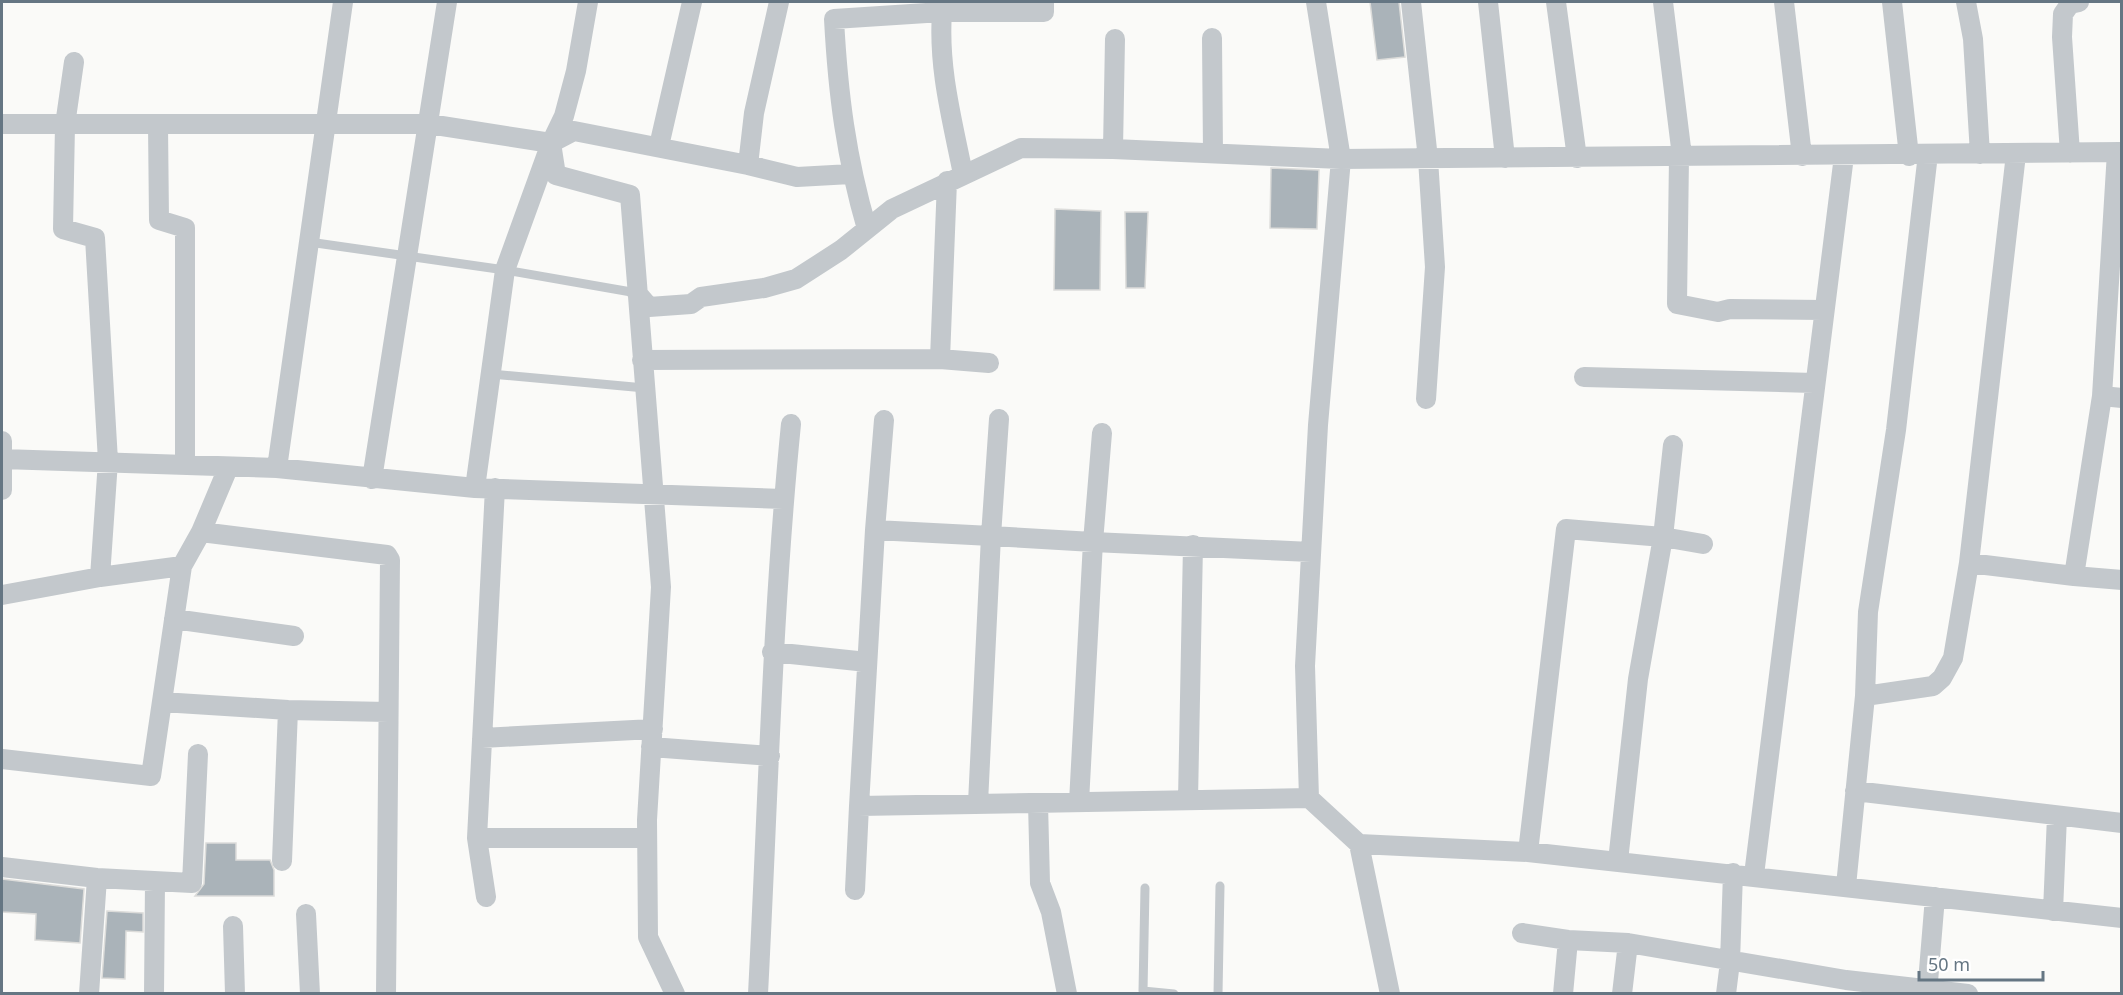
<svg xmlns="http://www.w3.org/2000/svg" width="2123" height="995" viewBox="0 0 2123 995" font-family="'Noto Sans',sans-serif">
  <rect width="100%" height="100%" fill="#fafaf8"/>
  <path fill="#aab3b9" stroke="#dcdcda" stroke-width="1.5" d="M1370 2H1399L1405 57 1377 60Z
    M1271 168 1319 170 1317 229 1270 228Z
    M1055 209 1101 211 1100 290H1054Z
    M1125 212H1148L1145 288H1126Z
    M206 843H236V860H270L274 870V896H195L204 884Z
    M2 879 84 889 80 943 35 940 36 914 2 912Z
    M107 911 143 913V932L126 931 125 979 102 978Z"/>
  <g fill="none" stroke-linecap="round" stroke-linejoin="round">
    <path stroke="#c3c8cc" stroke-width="9" d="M309 242 505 270 637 293
      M491 374 645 388
      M1145 888 1143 991 1174 994
      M1218 994 1220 886"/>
    <path stroke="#c3c8cc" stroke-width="20" d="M943 2 942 12H1044V2
      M1411 2 1428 159 1435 267 1426 399
      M1488 2 1505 158
      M1556 2 1577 158
      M1663 2 1681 148 1679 157 1677 304 1718 312 1730 309 1823 310
      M1784 2 1802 156
      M1892 2 1909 156
      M1966 2 1973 39 1980 154
      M1212 38 1213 154
      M74 62 65 125 63 229 95 238 108 461 100 577
      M2 124H429L551 143 574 131 748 165 754 113 779 2
      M158 125 159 220 185 228V464
      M551 143 556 175 630 195 661 587 647 820 648 937 675 994
      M659 146 692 2
      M1113 149 1115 39
      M2070 153 2062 37 2063 14 2070 4 2079 2
      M748 165 797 177 851 174
      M867 229C846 157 838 94 834 19L942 12C938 68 952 119 963 174
      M637 293 649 307 691 304 701 297 764 288 796 279 841 250 892 209 1021 148 1113 149 1341 159 2122 152
      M940 359 989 363
      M642 360 940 359 947 181
      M1584 377 1814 383
      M2102 396 2122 398
      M999 419 991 536 875 530 859 806 1309 798 1305 666 1318 425 1341 159 1316 2
      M1102 433 1093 542 1311 552
      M2 441V490
      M2 459 277 468 475 488 783 499
      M277 468 343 2
      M372 479 447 2
      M475 488 505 270 551 143 564 116 576 71 588 2
      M495 488 477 838H647
      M875 530 884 420
      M201 532 387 555 390 560 386 994
      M1969 563 2074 576 2102 396 2117 152
      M2074 576 2122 580
      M2 595 100 577 182 566 201 532 228 468
      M174 619 294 636
      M772 652 867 662
      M1865 696 1933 686 1942 678 1953 658 1969 563 2016 154
      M162 702 288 710 388 712
      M482 738 653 729
      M651 747 770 756
      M2 759 151 776 182 566
      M1855 791 2122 823
      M1309 798 1359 844 1390 994
      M1188 800 1193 545
      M978 803 991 536 1093 542 1079 802
      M1038 803 1040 883 1051 912 1067 994
      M477 838 486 897
      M1359 844 1528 852 2122 918
      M1528 852 1566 529 1663 537 1703 544
      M282 861 288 710
      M1618 861 1638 679 1663 537 1673 445
      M2 867 97 878 192 883 198 754
      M1754 875 1844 156
      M1846 886 1865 696 1868 612 1896 430 1928 154
      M855 890 859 806
      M2053 911 2057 816
      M306 914 310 994
      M233 926 235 994
      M1522 933 1568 940 1628 943 1846 980 1968 994
      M89 994 97 878
      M154 994 155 882
      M758 994C768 804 772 614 791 424
      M1563 994 1568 940
      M1622 994 1628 943
      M1726 994 1730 962 1733 873
      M1927 994 1935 897"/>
  </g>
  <rect width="2123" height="995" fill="none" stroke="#657683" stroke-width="6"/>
  <path d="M1919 971v9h124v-9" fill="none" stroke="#657683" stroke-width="3"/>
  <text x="1928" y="971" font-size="18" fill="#657683" stroke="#ffffff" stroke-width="4.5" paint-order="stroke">50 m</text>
</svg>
